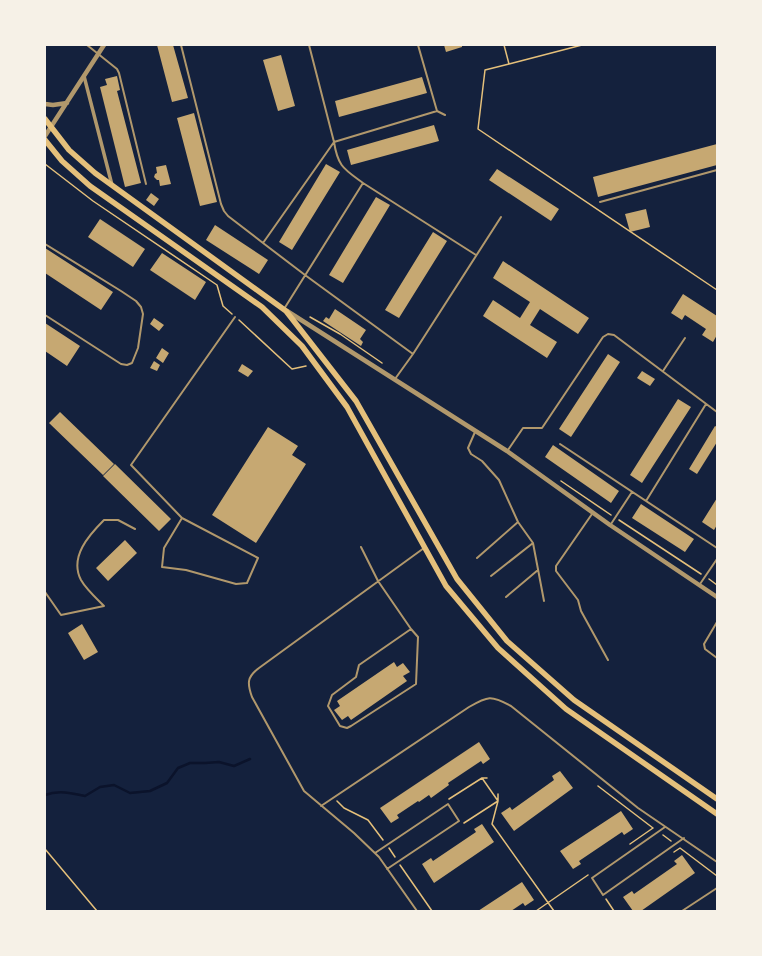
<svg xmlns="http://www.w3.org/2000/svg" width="762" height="956" viewBox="0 0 762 956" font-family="Helvetica,sans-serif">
  <rect width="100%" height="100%" fill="#14213d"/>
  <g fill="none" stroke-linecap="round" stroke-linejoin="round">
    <path stroke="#0b132b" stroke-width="2.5" d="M45 795C58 790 72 793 85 796L100 787 114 785 130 793 150 791 167 783 178 768 190 763H205L219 762 234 766 250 759"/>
  </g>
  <path fill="#c6a872" d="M157 45H173L188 98 172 102Z
    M444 45H462V47L446 52Z
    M281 55 295 106 278 111 263 60Z
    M117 76 120 90 117 91 141 183 125 187 100 87 107 85 105 79Z
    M422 77 427 93 339 117 335 101Z
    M194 113 217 202 200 206 177 118Z
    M434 125 439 141 351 165 347 150Z
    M717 144V165L598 197 593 177Z
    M326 164 340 172 292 250 279 242Z
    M166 165 171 184 160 186 159 180H157L154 177 155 174 157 173 156 167Z
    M497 169 559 209 551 221 489 180Z
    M151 193 159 199 154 206 146 200Z
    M376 197 390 205 343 283 329 275Z
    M646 209 650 227 630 232 625 214Z
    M100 219 145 249 133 267 88 237Z
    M215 225 268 260 259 274 206 240Z
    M433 232 447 241 399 318 385 310Z
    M45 248 113 292 101 310 45 273Z
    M162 253 206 282 195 300 150 270Z
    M503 261 589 318 578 334 540 309 530 325 557 342 547 358 483 316 493 300 520 318 530 302 493 278Z
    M683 294 717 316V335L713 342 702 335 706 329 685 315 682 320 671 313Z
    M335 309 366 330 360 339 363 342 361 346 323 321 326 317 329 319Z
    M154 318 164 325 159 331 150 324Z
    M45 323 80 346 67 366 45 351Z
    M162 348 169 353 163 363 156 358Z
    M608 354 620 362 571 437 559 429Z
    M154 361 160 365 157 371 150 368Z
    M242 364 253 371 248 377 238 371Z
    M642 371 655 379 650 386 637 378Z
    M678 399 691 407 642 483 630 475Z
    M60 412 114 464 103 475 49 423Z
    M715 426 717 427V442L697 474 689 469Z
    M268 427 298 446 292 455 306 464 256 543 212 515Z
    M553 445 619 491 611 503 545 457Z
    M115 464 171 519 159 531 103 476Z
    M717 498V525L714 530 702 522Z
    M641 504 694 539 685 552 632 518Z
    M125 540 137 553 108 581 96 568Z
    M82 624 98 652 84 660 68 633Z
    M394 662 397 667 403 663 410 672 403 676 407 681 351 720 348 716 342 720 334 710 340 706 337 701Z
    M479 742 490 759 483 764 481 761 448 783 449 785 431 798 429 795 419 802 418 801 397 815 399 818 391 823 380 808Z
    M560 771 573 788 514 831 501 813 510 807 512 810 554 780 552 776Z
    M621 811 633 829 624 835 622 832 579 861 581 864 573 869 560 851Z
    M482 824 494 842 434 883 422 864 431 858 433 861 476 832 474 829Z
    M682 855 695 873 641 911H633L623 897 632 891 634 894 677 864 674 861Z
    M522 882 534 900 525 906 523 903 511 911H478Z"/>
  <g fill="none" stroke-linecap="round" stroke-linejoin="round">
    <path stroke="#e5c07b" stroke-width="1.5" d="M504 45 509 64 582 45
      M509 64 485 70 478 129 717 290
      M45 164 93 201 217 285 223 306 232 314
      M310 317 340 334 382 363
      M239 320 292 369 306 366
      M561 481 611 515
      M619 520 701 574
      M709 579 717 585
      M482 778H487
      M598 786 653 828
      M449 799 482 778 498 801 492 824 554 911
      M337 801 344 808 368 820 383 840
      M464 823 498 801V794
      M663 835 671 841
      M630 844 653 828
      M389 848 395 857
      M45 849 97 911
      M674 852 680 848 717 876
      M400 865 432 911
      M606 899 614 911
      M536 911 588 875"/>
    <path stroke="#b1986c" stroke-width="2" d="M87 45 117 69 119 73 146 184
      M181 45 221 204 224 211 228 216 263 243 334 142C338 167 344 169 363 183L284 309
      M309 45 334 142 437 111
      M418 45 437 111 445 115
      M45 175V180
      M363 183 476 255
      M600 202 717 170
      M263 243 305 275 413 354
      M45 244 121 291 136 301 141 307 143 314 138 348 132 363 127 365 121 364 45 315
      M663 371 685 338
      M395 379 413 354 501 217
      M475 432 468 448 471 454 482 461 499 480 518 522 477 558
      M560 444 717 548
      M508 450 523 428H542L603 337 608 334 614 335 717 412
      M646 501 706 404
      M592 514 556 566V571L578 600 581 611 608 660
      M182 518 258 558 247 583 236 584 186 570 162 567 164 548 182 518 131 465 235 317
      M611 524 632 492
      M533 543 544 601
      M361 547 378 581 411 629 359 665 356 677 332 695 328 706 340 726 347 728 351 726 416 684 418 637 411 629
      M491 576 533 543 518 522
      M700 584 717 559
      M45 592 61 615 104 606C96 598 86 589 81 580 69 557 89 535 104 520H118L135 529
      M506 597 538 570
      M717 622 704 644 705 649 717 658
      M321 806 469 707C488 696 491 695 511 706L638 808 717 862
      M665 827 592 878 603 895 684 838
      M375 853 448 804 459 821 387 869
      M417 911 379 857 354 833 304 791 252 697C247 683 247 677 259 668L424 548
      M682 911 717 888"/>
    <path stroke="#b1986c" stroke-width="3.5" d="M84 76 112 185"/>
    <path stroke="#b1986c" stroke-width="4.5" d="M45 104 53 105 67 103
      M45 136 104 45
      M287 311 507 451 610 525 717 597"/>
    <path stroke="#e5c07b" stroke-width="5.5" d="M45 119 69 150 95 173 286 311 356 401 457 579 507 641 574 700 717 799
      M45 140 62 161 90 186 262 307 302 346 347 407 446 586 498 648 566 709 717 814"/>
  </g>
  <rect width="762" height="956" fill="none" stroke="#f6f1e7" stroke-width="92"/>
</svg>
